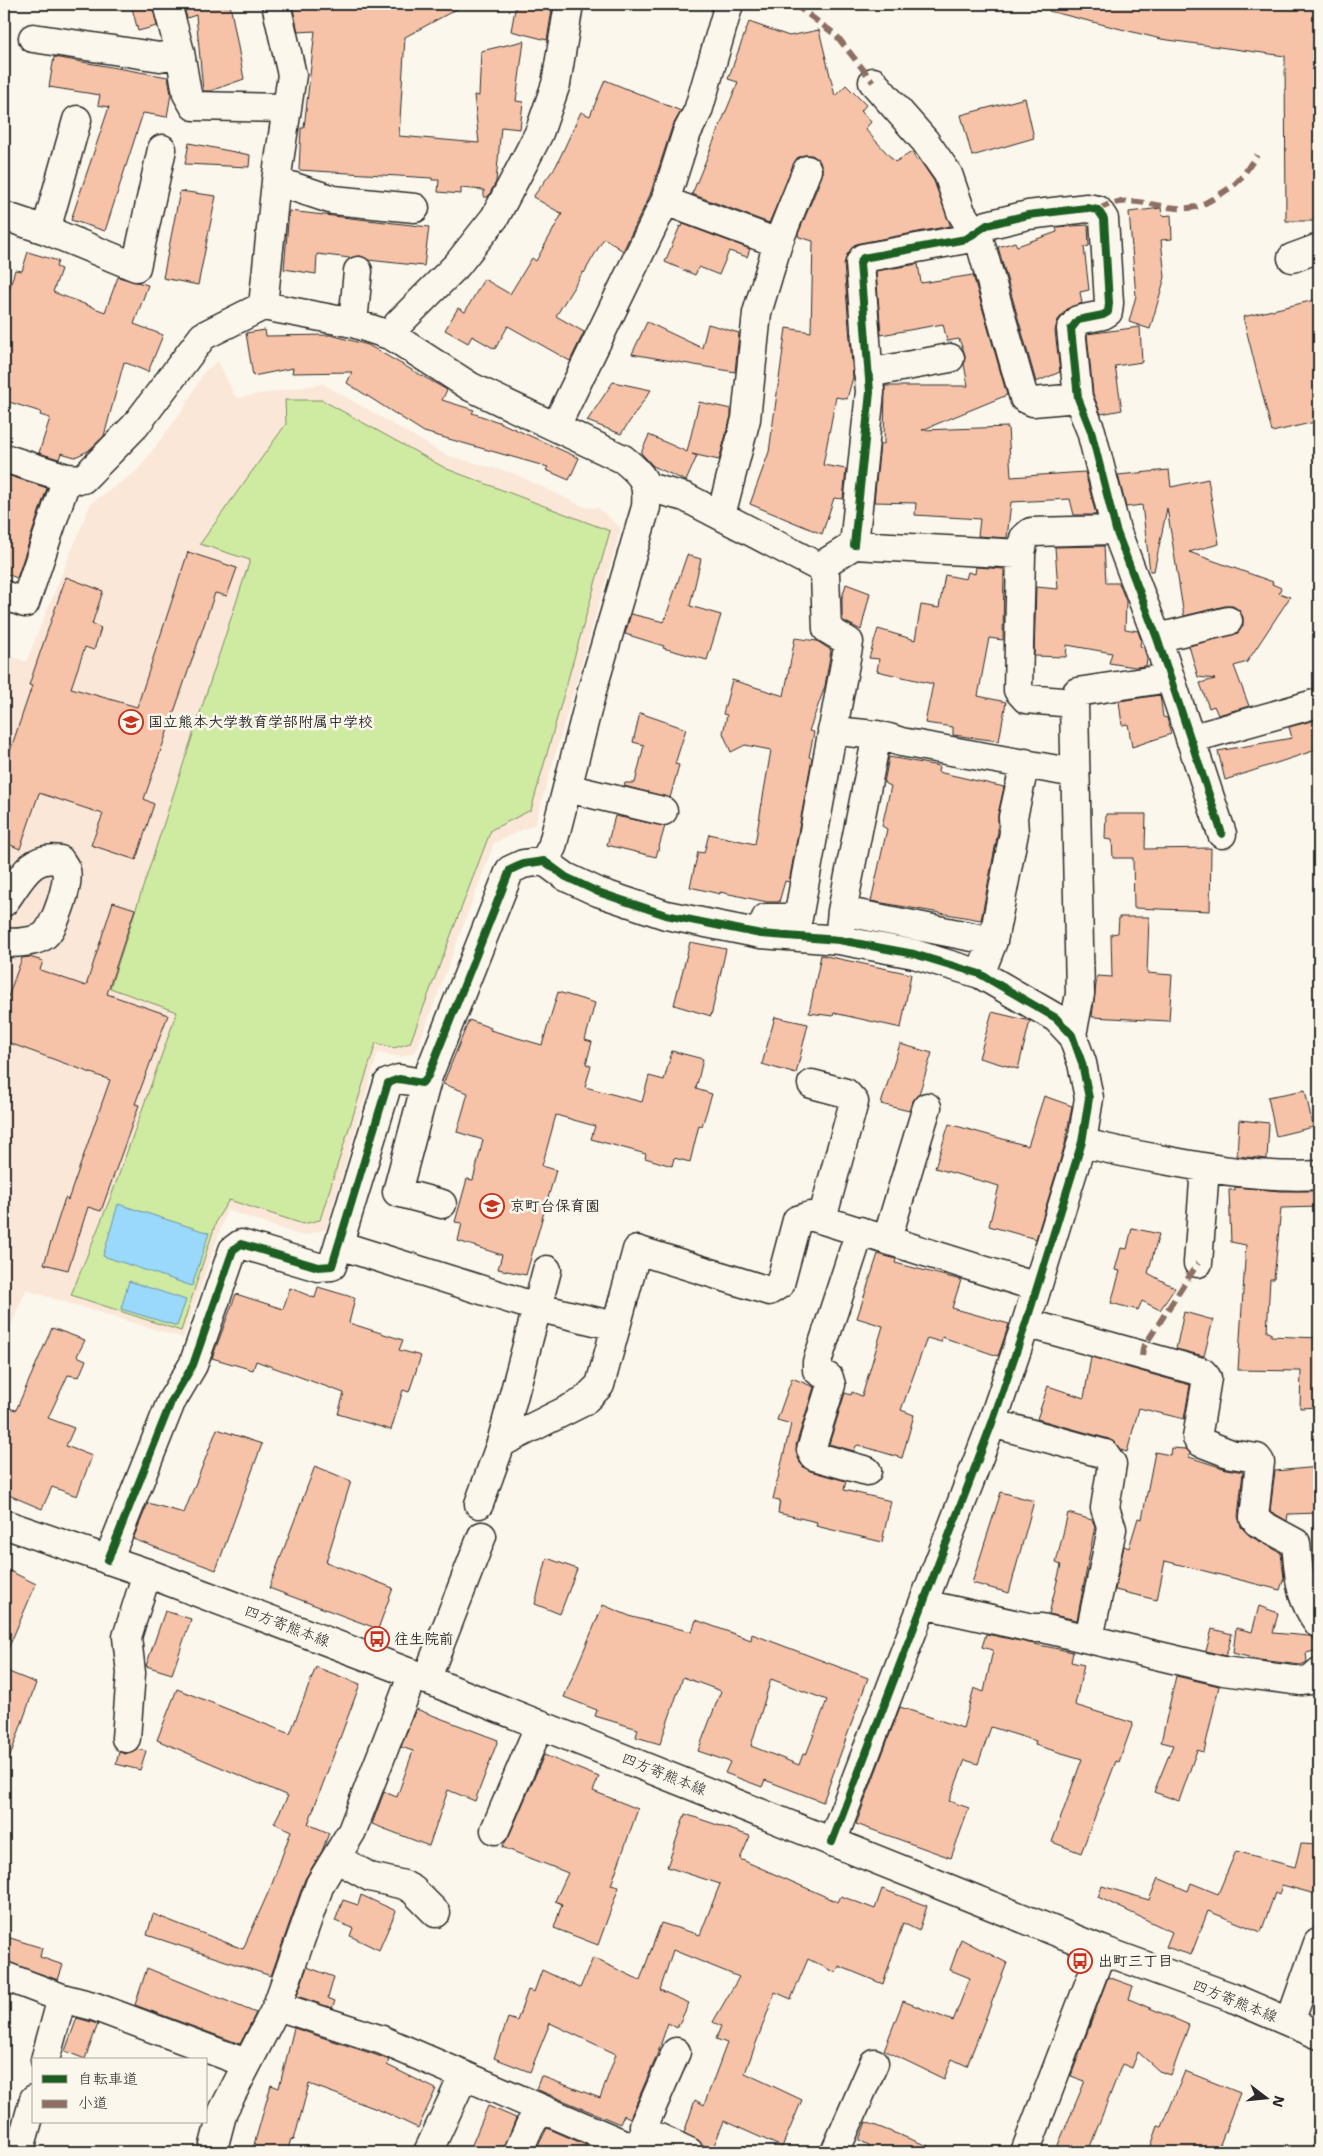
<svg xmlns="http://www.w3.org/2000/svg" width="1323" height="2156" viewBox="0 0 1323 2156" font-family="'Shantell Sans','Klee One',sans-serif">
  <rect width="100%" height="100%" fill="#fbf7ec"/>
  <filter id="ink" filterUnits="userSpaceOnUse"><feTurbulence type="fractalNoise" baseFrequency=".02" numOctaves="2"/><feDisplacementMap in="SourceGraphic" scale="10" xChannelSelector="R" yChannelSelector="G"/><feConvolveMatrix kernelMatrix="1 2 1 2 8 2 1 2 1" color-interpolation-filters="sRGB"/></filter>
  <g filter="url(#ink)">
    <path fill="#fae7d8" d="M218 361 236 398 323 384 446 455 515 474 584 507 598 508 621 528 535 824 494 843 416 1052 401 1057 378 1053 326 1229 302 1236 227 1210 183 1338 26 1290 4 1341V654L26 662 91 503 137 471 183 410 204 372Z"/>
    <path fill="#cfeaa1" stroke="#7d8a66" d="M285 400H322L447 469 610 531 531 810 491 830 410 1043 394 1048 376 1043 320 1220 303 1224 229 1200 217 1219 181 1331 71 1295 112 1194 177 1012 110 988 250 560 200 544 286 424Z"/>
    <path fill="#9bd9fc" stroke="#6e93a8" d="M118 1204 209 1233 192 1286 103 1256Z
      M129 1281 186 1300 177 1326 121 1309Z"/>
    <path fill="#f7c3a8" stroke="#2b2b2b" fill-rule="evenodd" d="M131 4H152L157 26 138 31Z
      M183 4H230L244 79 210 91H203L196 15 187 18Z
      M292 4H466L405 37 399 136 479 143 474 95 479 96 481 51 524 41 516 101 523 102 520 129 501 127 496 182 488 197H484V190L461 188V194L438 192 439 180H432V178L299 170 301 128H304L315 31 298 32Z
      M516 4H553L547 40 511 31Z
      M1050 4H1319V221H1286L1285 56 1161 39 1049 11Z
      M749 22 789 36 819 30 835 96 846 85 866 105 861 111 871 122 865 129 895 162 912 152 917 161 919 159 934 181 950 224V226L860 243 854 245 847 255 844 264 853 377 847 399 836 397 823 465 846 469 843 499 834 498 822 534 750 504 769 452 786 328 811 332 813 241 799 237 798 234 822 176V167L819 160 812 155H804L797 158 769 223 692 194 738 82 728 79Z
      M54 57 168 77 171 94 167 117 143 113 105 231 71 220 109 107 98 105 100 95 49 87Z
      M605 80 681 111 672 127 650 195 623 251 604 238 584 273 583 272 556 316 584 332 570 361 508 326 495 349 472 336 468 343 445 330 458 308 465 312 484 279 510 294 532 258 536 261 562 214 533 197 556 166 581 112 590 116Z
      M1025 98 1034 138 972 156 961 115Z
      M189 143 250 155 249 167 185 164Z
      M180 191 216 196 198 285 163 278Z
      M1161 208 1162 216 1171 215 1172 239 1161 240 1165 277 1150 329 1129 322 1136 296 1129 212Z
      M289 211 429 227 424 266 368 260 360 256 350 258 317 254 316 274 284 269Z
      M683 224 750 249 747 257 729 251 719 275 699 267 695 275 665 262 680 226 682 227Z
      M1088 225 1089 246 1084 247 1089 290 1080 292 1082 303 1066 310 1058 320 1055 331 1060 372 1036 382 998 247 1015 242 1017 246 1057 232 1056 227Z
      M28 252 58 261 56 267 61 269 53 292 105 312 118 277 148 285 134 324 163 335 148 372 124 362 104 436 88 451 75 457 61 453 59 459 39 453 50 418 40 415 41 412 6 401 10 389 4 387V307L15 270 22 271Z
      M918 264 921 283 973 275 1007 395 922 430 1008 427 1011 477 1085 472 1096 515H1074L1070 499 1011 502 1007 538 978 536 980 519 915 515 916 503 874 502 880 444H884L885 386H968L964 364 965 355 959 339 947 341 943 324 881 335 876 271Z
      M1319 299V421L1272 432 1243 317Z
      M647 322 702 348 708 324 739 333 735 372 632 354Z
      M1140 327 1142 362 1115 366 1122 410 1101 414 1093 394 1087 334Z
      M265 330 266 336 331 335 368 345 447 390 442 400 474 410 472 413 499 422 579 458 569 480 546 470 548 467 424 432 347 383 352 372 292 373 293 368 253 376 246 333Z
      M613 382 651 390 621 434 587 421Z
      M699 402 731 409V416L719 460 692 454 697 456 686 481 653 466 641 453 649 435 687 452Z
      M1169 470 1171 487 1208 479 1219 544 1189 552 1273 582 1272 584 1281 588 1279 593 1290 597 1247 662 1234 666 1249 706 1218 715 1214 706 1209 708 1200 683 1215 679 1198 677 1189 646 1238 633 1243 626V617L1239 610 1233 606H1225L1184 616 1167 508 1154 571H1150L1142 505 1126 507 1118 475Z
      M4 474 47 488 17 578 4 573Z
      M1104 546 1106 583H1119L1126 601 1125 629 1138 631 1141 640 1140 646 1144 648 1147 659 1146 666 1135 667 1109 663 1112 653 1067 645 1066 657 1034 656 1036 587 1058 589 1055 547Z
      M188 552 237 568 227 596 215 593 144 799 154 804 136 860 91 845 103 814 39 793 20 849 4 842V769L32 686 29 685 66 577 103 591 92 624 101 628 94 650 85 647 71 688 137 707Z
      M687 555 701 559 690 606 721 615 707 660 663 648 664 646 625 634 631 614 664 622Z
      M976 567 1004 569 1003 640 989 638 978 696 1006 702 999 741 953 735V727L925 723 933 684 877 671 879 659 869 658 878 629 915 640 921 605 939 608 945 575 966 579 968 572 975 574Z
      M846 584 870 593 861 630 842 620V598Z
      M795 638 817 641 831 650 825 686 809 731 814 732 809 757 812 758 789 882 785 881 779 902H767L720 892V894L690 887 698 852 704 853 709 834 755 844 771 750 745 745 731 752 723 733 727 715 723 714 732 680 784 696Z
      M1160 695 1163 717 1167 718 1171 734 1132 747 1128 724 1122 725 1119 701Z
      M640 713 686 729 675 764 679 765 670 798 624 786 625 783H635L644 745 633 742Z
      M1319 719V749L1225 780 1218 751 1292 738 1289 727Z
      M889 757 939 766 938 772 1004 787 998 814V832L981 920 871 901 887 829 882 826 891 786 884 783Z
      M1106 814H1146L1145 849 1211 848 1210 911 1134 908 1133 858H1113L1112 840 1105 839Z
      M615 816 665 826 656 857 607 845Z
      M113 902 135 909 107 994 168 1015 135 1104 139 1105 101 1211 88 1207 68 1270 44 1264 65 1198 68 1200 110 1080 4 1041V1008L22 958 29 957 43 961 40 970 86 986Z
      M1119 917H1149L1147 973 1172 975 1169 1021 1092 1017 1097 976 1112 977 1111 934 1118 933Z
      M690 942 726 949 711 1016 674 1005Z
      M821 955 911 974 901 1028 834 1013 833 1016 809 1013Z
      M558 992 595 1003 585 1040 592 1042 586 1064 591 1066 585 1087 642 1102 649 1076 664 1080 672 1051 703 1059 696 1089 712 1094 702 1126 699 1125 690 1162 674 1158 672 1166 645 1158 646 1154 591 1139 595 1126 556 1115 542 1166 556 1170 526 1275 498 1269 502 1255 458 1241 462 1223 455 1222 467 1179 473 1180 483 1140 457 1132 468 1093 443 1084 469 1020 491 1028 490 1030 542 1045Z
      M992 1012 1030 1021 1018 1069 979 1058Z
      M775 1017 808 1024 796 1074 762 1064Z
      M900 1044 932 1053 919 1094 912 1102 909 1111 881 1104Z
      M1305 1090 1313 1127 1276 1136 1268 1097Z
      M1044 1096 1072 1106 1065 1144 1036 1239 989 1226 999 1186 935 1168 949 1124 1028 1146Z
      M1239 1120 1269 1123 1267 1159 1237 1156Z
      M1235 1187 1280 1191H1319V1207L1281 1208 1274 1279H1270L1267 1332 1271 1333V1336L1319 1338V1407L1300 1408 1301 1371 1238 1370 1246 1245 1231 1242 1229 1190H1235Z
      M1132 1228 1159 1234 1148 1273 1175 1288 1160 1310 1142 1301 1138 1310 1111 1303 1120 1271 1115 1270 1121 1248 1127 1249Z
      M878 1254 896 1259 895 1263 961 1280 952 1308 1009 1324 998 1356 942 1337 941 1342 927 1338 901 1410 914 1415 902 1458 858 1445 856 1446 854 1451 829 1444 845 1393 851 1395 852 1392 862 1396 883 1326 857 1318Z
      M318 1287 355 1298 349 1323 403 1340 399 1350 421 1356 409 1392 403 1390 391 1430 338 1414 344 1393 256 1361 253 1370 212 1358 236 1294 283 1309 290 1288 315 1298Z
      M1184 1312 1213 1320 1204 1356 1176 1349Z
      M52 1328 85 1340 77 1356 86 1360 79 1377 68 1375 48 1418 74 1428 66 1446 92 1456 77 1496 52 1487 42 1509 4 1493V1407L16 1410Z
      M1091 1357 1190 1385 1184 1419 1139 1408 1127 1452 1121 1450 1109 1439 1037 1419 1048 1386 1084 1398Z
      M792 1378 814 1387 796 1445 800 1463 810 1471 846 1481 844 1490 891 1501 882 1542 816 1526 817 1522 778 1513 780 1500 773 1499 791 1424 777 1420Z
      M217 1429 262 1444 216 1570 133 1539 148 1503 184 1513Z
      M1171 1448 1186 1449 1190 1453 1189 1457 1226 1469 1243 1472 1238 1516 1241 1527 1250 1536 1281 1553 1284 1578 1280 1590 1165 1561 1157 1600 1115 1590 1124 1546 1129 1548 1138 1518 1142 1519 1155 1452 1170 1455Z
      M315 1466 351 1481 326 1562 393 1588 378 1629 269 1588Z
      M1319 1467V1513L1288 1514 1287 1521 1270 1511 1275 1471Z
      M1001 1492 1034 1501 1009 1593 972 1583Z
      M1068 1513 1092 1520 1095 1526 1077 1620 1049 1614 1061 1565 1056 1563Z
      M547 1558 577 1569 560 1614 535 1604Z
      M4 1568 36 1584 4 1658Z
      M603 1605 632 1617 692 1632 696 1620 751 1640 752 1634 868 1678 823 1802 765 1780 762 1787 725 1773 730 1762 698 1751 721 1691 683 1677 660 1744 636 1737 638 1729 595 1716 597 1710 564 1697ZM771 1679 827 1700 806 1755 803 1754 799 1765 751 1746Z
      M1259 1606 1278 1613 1273 1633 1309 1636 1319 1639V1650L1306 1653 1307 1662 1301 1665 1260 1660 1233 1653 1236 1628 1252 1632Z
      M165 1611 191 1619 172 1674 146 1666Z
      M1212 1629 1232 1634 1226 1656 1206 1651Z
      M986 1634 1073 1652 1071 1662 1084 1665 1075 1705 1133 1723 1119 1762 1116 1761 1081 1853 1052 1842 1082 1759 1035 1745 1036 1741 991 1727 978 1764 965 1760 949 1801 969 1808 951 1858 856 1824 900 1707 963 1728 974 1688 984 1692 993 1650 982 1647Z
      M316 1667 360 1684 308 1824 329 1833 322 1851 305 1879 271 1976 147 1935 153 1914 243 1949 272 1884 291 1831 274 1823 288 1796 157 1740 177 1689 290 1734Z
      M4 1670 36 1683 7 1765 4 1764Z
      M1176 1676 1219 1686 1204 1752 1197 1750 1179 1801 1154 1792 1173 1745 1161 1742Z
      M416 1709 498 1740 475 1801 448 1790 429 1846 372 1824 384 1792 397 1797 413 1751 401 1747Z
      M137 1749 146 1751 140 1770 116 1764 119 1752 125 1754Z
      M544 1755 599 1777 593 1791 638 1809 611 1885 619 1887 598 1945 554 1928 562 1904 555 1901 568 1873 502 1847 509 1836Z
      M685 1814 750 1836 740 1859 838 1902 841 1896 875 1909 882 1889 927 1906 919 1931 903 1923 883 1984 839 1966 836 1973 808 1959 791 1999 775 1992 745 2073 802 2100 782 2147 724 2121 712 2150 684 2133 695 2100 704 2105 727 2043 716 2039 721 2026 713 2022 739 1977 673 1950 660 1990 689 2003 677 2028 668 2023 656 2058 630 2118 624 2115 620 2124 536 2089 541 2076 600 2098 616 2054 550 2023 530 2072 494 2058 508 2018 517 2021 528 1990 534 1992 542 1970 580 1988 593 1958 640 1980 661 1923 700 1935 720 1884 667 1867Z
      M1301 1844 1319 1845V1895L1282 1885 1279 1895 1275 1893 1261 1932 1208 1911 1191 1955 1166 1947 1172 1932 1098 1897 1102 1886 1149 1900 1158 1878 1188 1891 1191 1883 1218 1894 1236 1851 1295 1867Z
      M361 1895 396 1911 379 1950 350 1936 353 1928 335 1921 343 1900 358 1905Z
      M4 1936 42 1948 40 1957 63 1965 58 1980 4 1961Z
      M961 1939 1007 1963 967 2066 952 2059 944 2079 884 2050 903 2001 953 2021 970 1978 950 1970Z
      M307 1967 334 1977 328 1998 335 2001 332 2008 297 1996Z
      M147 1968 256 2013 240 2044 135 2005Z
      M1108 1977 1133 1986 1129 1999 1189 2025 1171 2075 1159 2071 1138 2052 1132 2068 1122 2064 1088 2152H1055L1085 2081 1071 2076Z
      M77 2018 98 2024 85 2059 65 2051Z
      M294 2028 376 2055 389 2060 387 2065 436 2089 418 2128 382 2111 309 2084 294 2140 291 2139 287 2152H252L271 2085 279 2088Z
      M1185 2071 1240 2093 1217 2152H1149L1158 2126 1162 2127Z
      M488 2106 516 2118 503 2152H469Z
      M866 2122 941 2151V2152H867L869 2145 859 2140Z
      M547 2128 586 2145 583 2152H535Z"/>
    <g fill="none" stroke-linecap="round" stroke-linejoin="round">
      <defs>
        <path id="minor" d="M167 4 180 52 187 94 194 106 286 108
          M33 38 160 57 180 52
          M873 82 925 141 948 174 961 212 980 242 1024 398 1033 402 1078 398
          M276 181 333 200 415 208
          M665 201 778 243
          M4 216 46 230 136 267 162 149
          M46 230 77 120
          M1292 258 1319 248
          M263 306 276 181 292 75 276 4
          M353 323 358 271
          M392 336 398 324 457 265 495 217 523 164 539 133 556 84 569 4
          M868 373 950 358
          M556 426 665 201 687 132 698 111 729 4
          M4 458 67 478 83 479 135 426 203 336 263 306 353 323 392 336 471 387 623 459C643 475 648 481 646 507L593 687 552 847 544 861
          M647 487 685 497 819 567 854 545 1021 554 1018 690 1026 699 1074 703 1080 994 1072 1035
          M721 515 746 419 757 313 778 243 807 170
          M854 545 870 392 860 263 863 258 966 239 987 225 1028 215 1087 208 1098 210 1104 219 1109 303 1108 312 1103 315 1078 320 1071 329 1078 398 1091 431 1116 530 1157 638 1222 834
          M1021 554 1024 538 1031 532 1116 530
          M4 595 25 603 67 478
          M1157 638 1228 621
          M1074 703 1077 692 1169 678
          M832 730C856 734 879 733 901 742L1075 773
          M1190 739 1318 703
          M567 788 663 811
          M4 902C20 881 30 854 60 860 62 863 65 867 66 870 70 883 55 926 45 935 37 942 13 944 4 942
          M842 911 993 941
          M764 923 766 918H798L849 642 827 629 825 574 819 567
          M839 940 842 911 877 735
          M980 974 993 941 1014 833 1013 817 1025 763
          M428 1076 397 1192 442 1204
          M812 1084 846 1093 854 1102 822 1219
          M1082 1142C1108 1150 1136 1155 1164 1160 1215 1170 1267 1178 1319 1175
          M860 1231 817 1362V1370L829 1378 831 1385 811 1450 814 1456 867 1471
          M887 1239 927 1107
          M339 1245 536 1307 615 1326
          M1198 1263 1205 1168
          M1026 1323 1202 1372 1207 1378 1197 1438 1200 1442 1231 1454 1257 1458 1260 1462 1254 1518 1257 1522 1296 1543C1299 1574 1299 1599 1319 1624
          M992 1423 1105 1454 1112 1464 1105 1508 1112 1529 1089 1638
          M501 1443 583 1402 600 1385 637 1250 769 1291 780 1284 797 1220 810 1216 1037 1287
          M479 1504 501 1443 547 1270
          M108 1560 171 1402 193 1365 233 1250 241 1244 318 1267 332 1266 388 1083 399 1079 422 1083 428 1076 510 870 523 864 544 861 566 877 598 892 666 915 761 934 839 940 914 954 980 974 1056 1018 1072 1035 1082 1063 1089 1098 1082 1142 1026 1323 992 1423 832 1842
          M923 1604 1032 1628H1042L1223 1671 1301 1681 1310 1680 1319 1672
          M426 1680 482 1536
          M126 1738 131 1673 127 1637 147 1573
          M495 1830 540 1724
          M336 1858 370 1877 404 1885 413 1890 436 1913
          M4 1976 62 1998 93 2006 246 2063
          M277 2006 382 2040 626 2145 636 2152
          M1290 2022 1318 1943
          M45 2060 62 1998
          M644 2139 657 2137 689 2152
          M22 2142 34 2099
          M213 2149 223 2111 277 2006 320 1884 352 1831 413 1674
          M428 2152 464 2075
          M518 2152 530 2125 542 2109
          M635 2152 644 2139V2125L676 2052
          M835 2152 874 2063
          M1025 2152 1102 1950"/>
        <path id="major" d="M4 1524 147 1573 413 1674 1102 1950 1231 1997 1319 2035"/>
      </defs>
      <use href="#minor" stroke="#2b2b2b" stroke-width="31"/>
      <use href="#major" stroke="#2b2b2b" stroke-width="31"/>
      <use href="#minor" stroke="#fbf7ec" stroke-width="28"/>
      <use href="#major" stroke="#fbf7ec" stroke-width="28"/>
      <path stroke="#8d6e63" stroke-width="6" stroke-dasharray="12 6" stroke-linecap="butt" d="M794 4 836 35 873 82
        M1098 210C1130 189 1163 214 1196 207 1204 205 1230 189 1236 183 1244 176 1250 164 1257 155
        M1142 1356 1143 1348 1198 1263"/>
      <defs>
        <path id="cycleway" d="M854 545 870 392 860 263 863 258 966 239 987 225 1028 215 1087 208 1098 210 1104 219 1109 303 1108 312 1103 315 1078 320 1071 329 1078 398 1091 431 1116 530 1157 638 1222 834
          M108 1560 171 1402 193 1365 233 1250 241 1244 318 1267 332 1266 388 1083 399 1079 422 1083 428 1076 510 870 523 864 544 861 566 877 598 892 666 915 761 934 839 940 914 954 980 974 1056 1018 1072 1035 1082 1063 1089 1098 1082 1142 1026 1323 992 1423 832 1842"/>
      </defs>
      <use href="#cycleway" stroke="#fbf7ec" stroke-width="11"/>
      <use href="#cycleway" stroke="#1b5e20" stroke-width="8"/>
    </g>
  </g>
  <defs>
    <symbol id="school-ring" viewBox="-11 -11 22 22"><circle r="9.5" fill="#fbf7ec" stroke="#c8321e" stroke-width="1.5"/><path d="M0-5L7-2L0 1L-7-2ZM-4 1L0 2.5L4 1V4Q0 6-4 4Z" fill="#c8321e"/></symbol>
    <symbol id="bus-ring" viewBox="-11 -11 22 22"><circle r="9.5" fill="#fbf7ec" stroke="#c8321e" stroke-width="1.5"/><path d="M-5-6H5V4H4V6H2V4H-2V6H-4V4H-5ZM-3.5-4V0h7V-4ZM-3.5 1.2v1.5H-2V1.2ZM2 1.2v1.5H3.5V1.2Z" fill="#c8321e"/></symbol>
  </defs>
  <g fill-rule="evenodd">
    <use href="#school-ring" x="117" y="708" width="28" height="28"/>
    <use href="#school-ring" x="478" y="1192" width="28" height="28"/>
    <use href="#bus-ring" x="363" y="1625" width="28" height="28"/>
    <use href="#bus-ring" x="1066" y="1947" width="28" height="28"/>
  </g>
  <g text-anchor="middle" dominant-baseline="central" stroke-width="5" stroke-linejoin="round" paint-order="stroke">
    <g font-size="15" font-weight="bold" fill="#2b2b2b" stroke="#fbf7ec" text-anchor="start">
      <text x="148" y="722">国立熊本大学教育学部附属中学校</text>
      <text x="510" y="1206">京町台保育園</text>
      <text x="394" y="1639">往生院前</text>
      <text x="1098" y="1961">出町三丁目</text>
    </g>
    <g font-size="15" fill="#2b2b2b" stroke="#fbf7ec">
      <text transform="translate(287 1626) rotate(21)">四方寄熊本線</text>
      <text transform="translate(664 1774) rotate(22)">四方寄熊本線</text>
      <text transform="translate(1235 2001) rotate(22)">四方寄熊本線</text>
    </g>
  </g>
  <rect width="1323" height="2156" fill="none" stroke="#fbf7ec" stroke-width="20"/>
  <rect x="10" y="10" width="1303" height="2136" fill="none" stroke="#2b2b2b" stroke-width="2" filter="url(#ink)"/>
  <rect x="32" y="2058" width="175" height="65" fill="#fbf7ec" stroke="#a8a59f"/>
  <rect x="42" y="2075" width="25" height="8" fill="#1b5e20" stroke="#a8a59f"/>
  <text x="78" y="2084" font-size="15" fill="#2b2b2b">自転車道</text>
  <rect x="42" y="2100" width="25" height="8" fill="#8d6e63" stroke="#a8a59f"/>
  <text x="78" y="2108" font-size="15" fill="#2b2b2b">小道</text>
  <g transform="translate(1266 2098) rotate(106)" stroke="#fbf7ec" stroke-width="4" paint-order="stroke">
  <path d="M0-4L9 19L0 12L-9 19Z" fill="#2b2b2b"/>
  <text y="-8" font-size="14" font-weight="bold" text-anchor="middle" fill="#2b2b2b">N</text>
  </g>
</svg>
